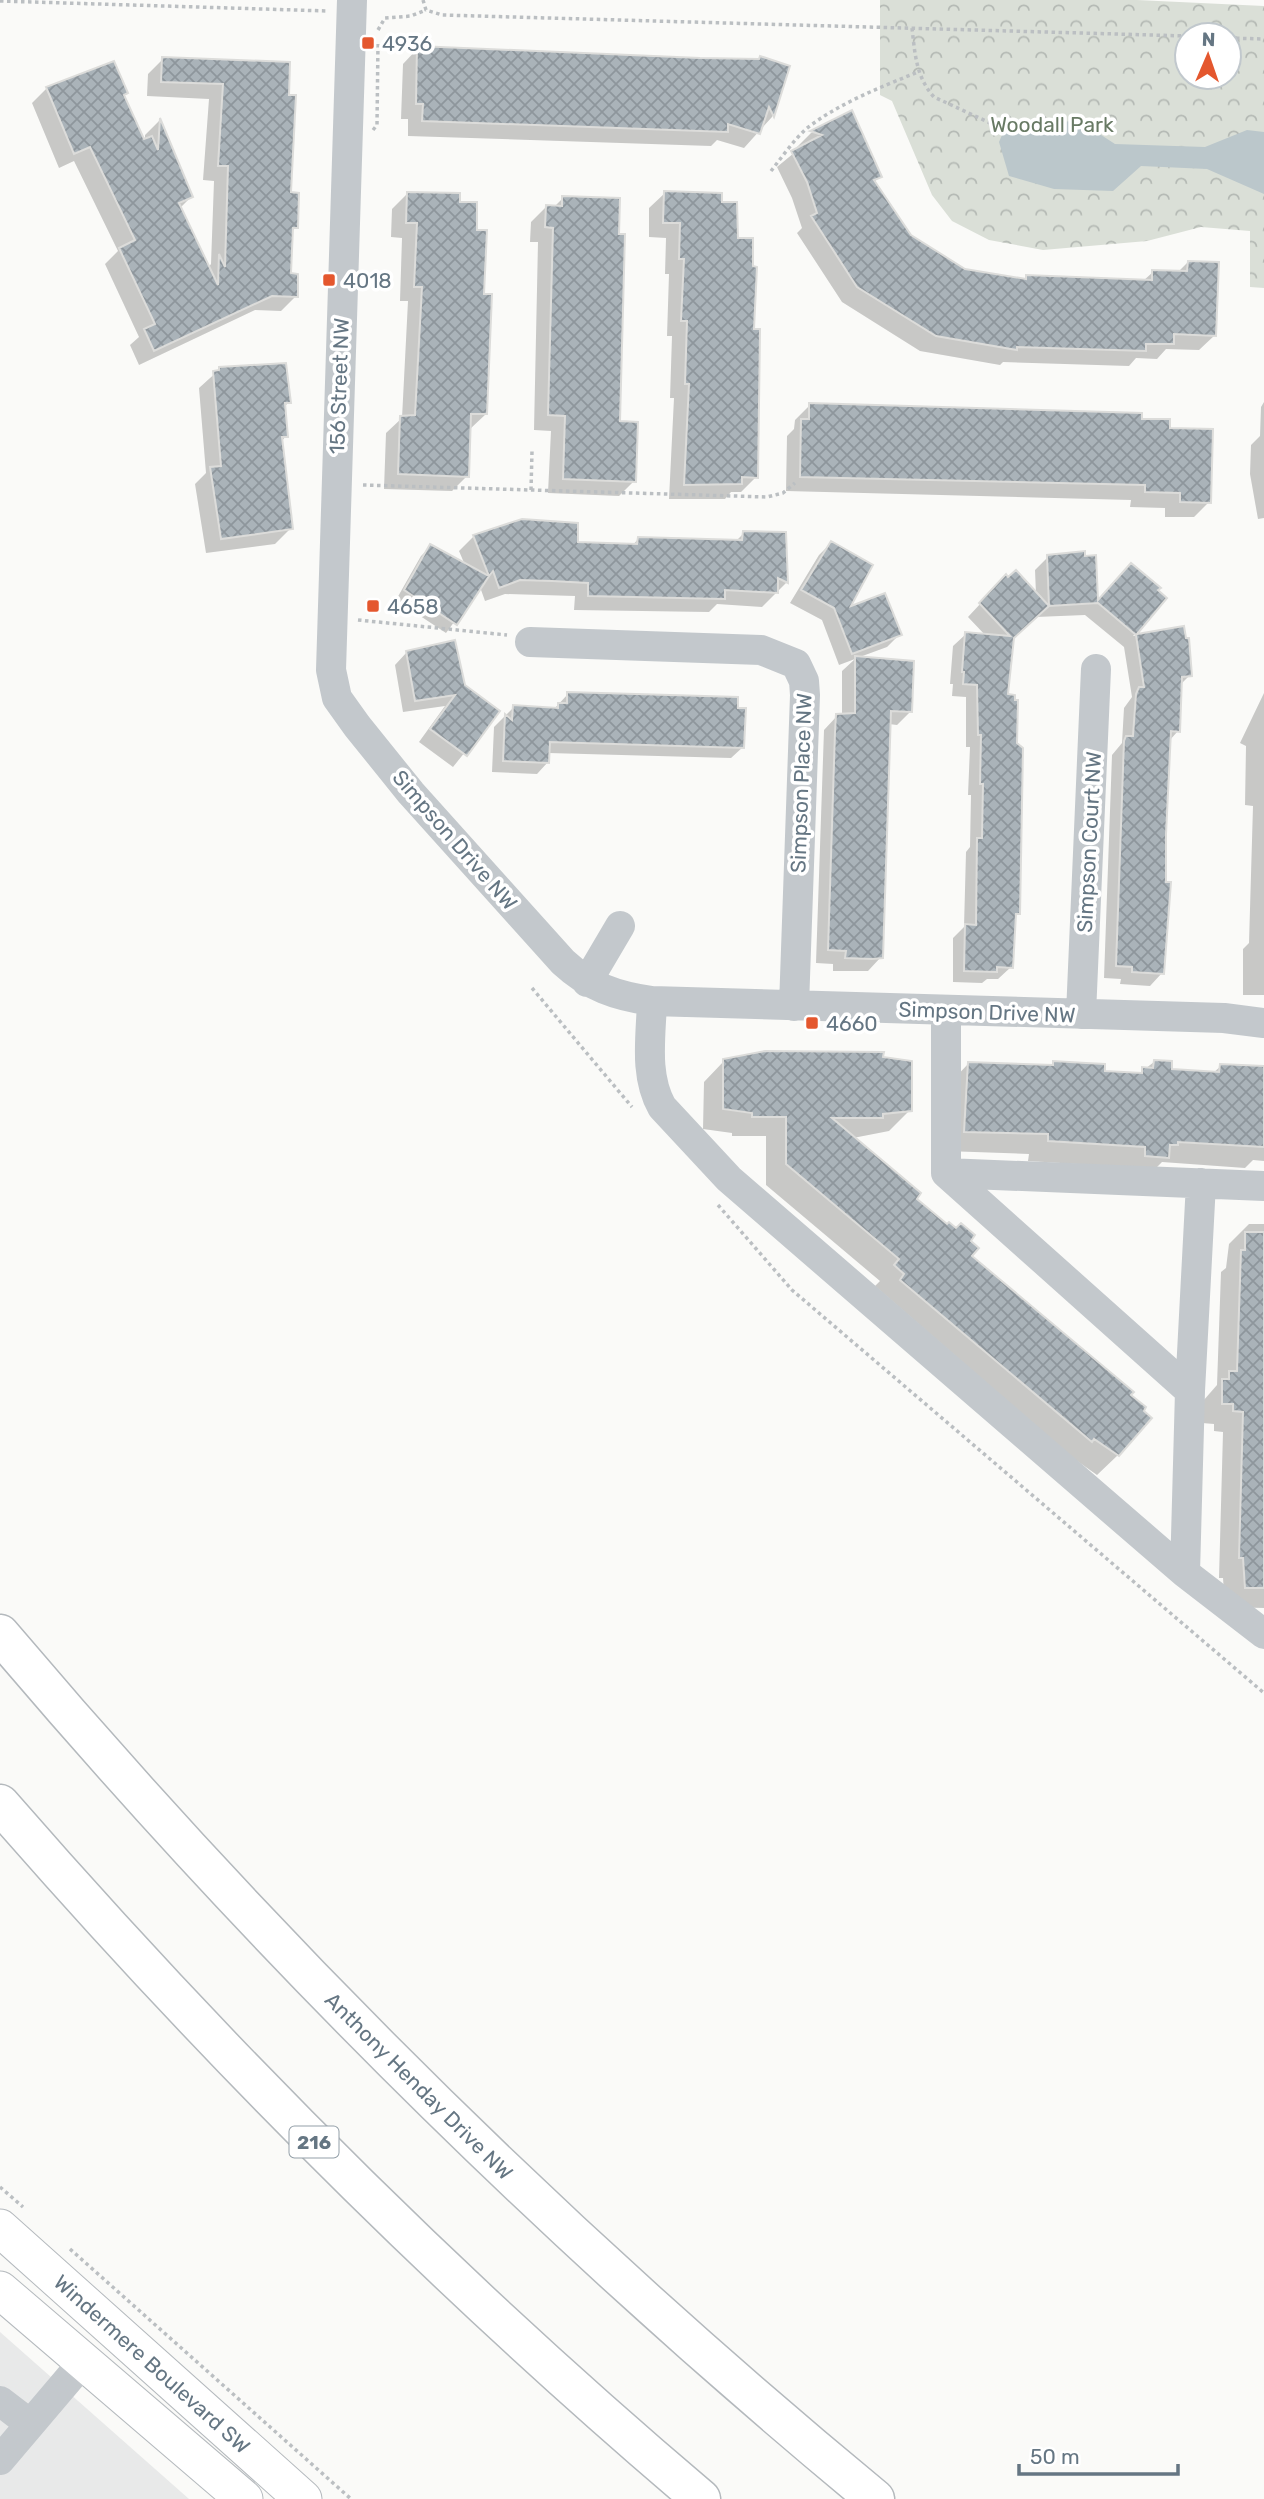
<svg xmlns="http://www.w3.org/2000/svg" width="1264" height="2499" viewBox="0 0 1264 2499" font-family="Rubik,sans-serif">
  <defs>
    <pattern id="park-crowns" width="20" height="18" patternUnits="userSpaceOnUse" patternTransform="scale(1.75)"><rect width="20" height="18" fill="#dadfd7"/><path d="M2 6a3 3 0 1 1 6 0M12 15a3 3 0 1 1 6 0" fill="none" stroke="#b4b9b4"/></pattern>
    <pattern id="building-cross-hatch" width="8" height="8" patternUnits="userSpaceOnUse" patternTransform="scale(1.75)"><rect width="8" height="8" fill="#aab3b9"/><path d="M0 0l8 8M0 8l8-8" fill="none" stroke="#8e969c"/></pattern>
  </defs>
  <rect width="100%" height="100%" fill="#fafaf8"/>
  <path fill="#e8e9e9" d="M0 2332 189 2499H0Z"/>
  <path fill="url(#park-crowns)" fill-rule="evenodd" d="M880 0H1137L1264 6V288L1250 287V231L1201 227 1147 241 1043 250 989 240 952 221 932 195 892 101 880 95ZM1187 35H1229V77H1187Z"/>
  <path fill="#bbc7cb" d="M1009 119 1081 122 1115 144 1205 147 1247 130 1264 132V194L1207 169 1141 166 1113 191 1054 189 1009 176 999 142Z"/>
  <path fill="#0003" d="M418 48 788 67 772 117 744 148 717 140 711 146 408 136V119H401L403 64Z
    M163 59 289 64V194L296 227 291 233 290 275 296 296 281 311 255 310 139 365 130 345 139 337 105 264 118 251 74 161 59 168 32 103 47 88 145 146V135L159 121 191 197 180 208 208 268 211 264 214 181 203 180 209 99 147 96 148 74Z
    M851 112 880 177 874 182 910 236 965 271 1024 280 1027 277 1143 281 1153 272H1178L1188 262 1215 335 1199 350 1166 349 1157 359 1136 358 1129 366 1003 362 1000 365 920 351 842 302 797 233 802 228 792 198 777 167 800 148 797 147 811 133Z
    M408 193 458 204 475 231 483 295 486 414 470 429 467 476 452 491 384 489 386 433 402 418 408 301H400L402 238 391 237 392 209Z
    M665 193 720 203 736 240 752 331 756 477 741 492H731L725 499H669L674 398H670L672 336H667L669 274H665L666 238 649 237V208Z
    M563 198 634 481 619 496 548 493 551 431 534 430 538 242H530L531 222 546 207H554Z
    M220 369 289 402 284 407 286 436 281 442 291 528 275 544 206 553 195 484 206 473 199 388Z
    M1264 402V518L1258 519 1250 474 1251 445 1260 436 1261 407Z
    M810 405 1140 421 1168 429 1209 502 1194 517H1165V508L1130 507 1131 500 786 491 787 436 794 429 795 420Z
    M744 533 785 534 787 540 786 583 762 607 717 604 709 612 574 610 575 596 505 594 485 601 480 587 446 633 396 600 421 556 431 546 465 565 459 551 474 536 632 546 639 538 735 542Z
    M831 543 847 609 900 634 887 647 857 658 911 711 897 725 889 724 881 957 868 971H833V964L816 963 824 730 837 716H842V671L855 659 839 665 822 620 790 603 819 555Z
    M1048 557 1096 603 1156 591 1165 598 1133 636 1183 628 1190 675 1180 685 1178 731 1169 741 1162 973 1150 986 1120 984 1121 979 1104 978 1112 755 1122 743 1124 708 1132 697 1124 647 1085 615 1036 617 1012 639 1006 696 1018 913 1014 917 1011 967 998 979H987L982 983 953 982V938L964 927 966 852 970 847 971 795H968L970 747H966V697L952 696 953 684H950L953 646 966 634 986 636 968 617 994 589 1036 594 1035 570Z
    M407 652 498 711 453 767 419 742 445 706 403 712 395 665Z
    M1264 693V995H1243V949L1249 943 1253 806 1245 805 1246 746 1240 743Z
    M568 694 743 747 731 758 548 753V762L537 774 492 772 494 727 514 707 554 709Z
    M882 1058 910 1110 889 1131 853 1138 914 1199 968 1241 970 1256 1118 1455 1097 1475 1073 1458 875 1286 880 1281 766 1185V1136H732V1133L703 1129 704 1082 724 1061Z
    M1154 1062 1170 1071 1213 1073 1221 1066 1264 1068V1161L1253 1160 1245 1168 1162 1162 1147 1177 1126 1167 1028 1161 1029 1154 945 1151 949 1084 969 1063 1050 1067 1053 1063 1103 1073 1137 1075Z
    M1249 1224H1264V1608L1225 1607 1223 1578H1219L1223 1432 1214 1431V1424L1202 1423 1203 1401 1217 1385 1221 1272 1226 1268 1229 1244Z"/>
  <path fill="url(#building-cross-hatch)" stroke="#dcdcda" stroke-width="2" d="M417 46 700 58 759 59 760 56 790 66 774 117 769 107 760 134 728 124V132L422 121 423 104H416Z
    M162 57 290 62 289 95H296L291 192 299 193 298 228H293L291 273 298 274V297L272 296 154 351 144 329 155 324 119 248 135 240 90 147 74 154 46 87 114 61 128 93 124 95 144 139 152 136 158 150 160 118 193 197 179 203 218 285 219 254 225 267 228 166H218L223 84 161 82Z
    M852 110 882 177 874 180 911 235 965 269 1026 279V275L1152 280V270L1187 271 1188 261 1219 262 1216 336 1174 334V344H1146V351L1017 347V350L936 336 857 287 811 216 817 213 807 182 791 151 822 135 810 131Z
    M664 191 722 193V202H737L738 238H753V266L757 267 754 329H760L758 478 742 477V484L684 485 689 384H685L687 321H681L684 259H679L680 223H663Z
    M407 192 460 193V202H477V230H487L484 294H492L487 414H471L469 477 398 474 400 416 415 415 422 287H414L417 223H406Z
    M562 196 620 198 619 234H625L620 421 638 422 636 482 563 479 565 416 548 415 553 228 545 227 546 205 562 206Z
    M286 363 291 403H285L288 437H282L293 529 221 539 210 467 221 466 213 371 219 370V367Z
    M809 403 1142 413V419H1170V428L1213 429 1211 503 1180 502V493L1145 492V485L800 477 801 419H809Z
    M522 519 578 523V542L637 544 638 537 742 540 743 531 786 532 788 583 778 578V593L725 590V599L588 596V583L552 581 520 580 499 588 493 571 489 576 473 535Z
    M831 541 873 565 851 606 885 593 902 635 852 654 834 608 801 590Z
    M430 544 489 576 457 625 404 590Z
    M1085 551V556L1096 555 1098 600 1131 563 1161 588 1158 590 1167 598 1137 634 1184 626 1186 638H1189L1192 676 1182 677 1180 732 1171 731 1166 834V882H1171L1164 974 1132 972V967L1116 966 1124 741 1126 736H1133L1136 694 1139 687H1144L1136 635 1098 603 1049 606 1047 555Z
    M1016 570 1049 606 1014 638 1008 694 1015 695V700H1018L1017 743 1023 748 1020 914H1016L1013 968 997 967V972L964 971 965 924 976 925 977 838H982L983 784H980L981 735H978L977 685 963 684 964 672H962L965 632 1010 636 979 603 1006 574 1008 577Z
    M455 640 465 685 500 711 467 756 430 729 455 695 415 701 406 651Z
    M855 656 914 661 912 712 891 711 883 958 872 959 845 958 846 951 828 950 835 732 836 714 855 713Z
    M567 692 738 697V708H746L744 748 550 742 549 763 503 761 505 714 512 720 513 705 558 708V703H567Z
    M765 1051 884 1052 883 1057 912 1061V1111L883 1114V1118H832L921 1193 917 1199 947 1224 949 1222 956 1228 961 1223 975 1235 971 1241 979 1248 972 1256 1134 1392 1131 1395 1146 1407 1144 1411 1152 1418 1119 1456 1094 1439 1092 1442 900 1280 904 1274 894 1265 899 1259 786 1164V1117H752V1113L723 1109V1059Z
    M1154 1060 1172 1061V1069L1219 1072 1220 1064 1264 1066V1147L1178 1142V1145H1170L1169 1158 1145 1156V1147L1048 1141V1134L964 1132 968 1062 1053 1065V1061L1086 1063 1105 1064V1071L1142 1073V1067L1153 1068Z
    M1245 1232H1264V1588H1245L1243 1558H1239L1243 1412 1233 1411V1404H1222V1379H1229V1371H1237L1241 1250H1245Z"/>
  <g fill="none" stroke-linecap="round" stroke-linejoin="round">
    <defs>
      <path id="major" d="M0 2228 303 2499
        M0 2290 244 2499"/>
      <path id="highway" d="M0 1634C266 1948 558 2237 875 2499
        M0 1804C216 2052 450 2286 701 2499"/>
    </defs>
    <use href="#major" stroke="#b5babe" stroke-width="39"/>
    <use href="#highway" stroke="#b4b9bd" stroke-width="41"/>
    <path stroke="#bbbfc2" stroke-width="3.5" stroke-dasharray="3.5 3.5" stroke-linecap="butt" d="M423 0 426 10 442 15 1187 36
      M0 1 328 11
      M912 28C915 54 916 77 934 97L1001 128
      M378 30 385 18 411 16 426 10
      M1229 38 1264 39
      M373 130 377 125 378 42
      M771 171C782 157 793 141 806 129 837 104 881 87 918 72
      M363 485 767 497 783 493 795 483
      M531 490 532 451
      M358 620 507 635
      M532 988 632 1107
      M718 1205 792 1290 1264 1693
      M0 2187 23 2207
      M70 2249 351 2499"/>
    <path stroke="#c3c8cc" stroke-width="30" d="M352 0 331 670 337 698 357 726 411 793 563 962C590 987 616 996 652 1001L1224 1018 1264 1023
      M530 642 761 650 796 664 804 681 805 695 794 1006
      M587 982 620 926
      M652 1001C651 1036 644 1075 662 1107L729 1179 1185 1573 1190 1391 946 1173V1012
      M1081 1014 1096 669
      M946 1173 1264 1186
      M1190 1391 1201 1183
      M1185 1573 1264 1634
      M0 2401 30 2424
      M0 2460 84 2361"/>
    <use href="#major" stroke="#fff" stroke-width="37"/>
    <use href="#highway" stroke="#fff" stroke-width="38"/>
  </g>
  <g fill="#e4572e" stroke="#fff" stroke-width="2.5">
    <rect x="361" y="36" width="14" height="14" rx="3.5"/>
    <rect x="322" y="273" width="14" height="14" rx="3.5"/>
    <rect x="366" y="599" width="14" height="14" rx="3.5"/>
    <rect x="805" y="1016" width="14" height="14" rx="3.5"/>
  </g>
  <g text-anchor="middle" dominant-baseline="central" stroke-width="7" stroke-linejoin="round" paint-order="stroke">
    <rect fill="#fff" stroke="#939fa8" stroke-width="2" x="289.5" y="2126.5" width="49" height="31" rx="5"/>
    <g font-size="19" font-weight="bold" fill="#657683">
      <text x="314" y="2142">216</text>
    </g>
    <g font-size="21" fill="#657683" stroke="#fff" text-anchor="start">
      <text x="382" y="43">4936</text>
      <text x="343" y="280">4018</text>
      <text x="387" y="606">4658</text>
      <text x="826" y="1023">4660</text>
    </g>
    <g font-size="21" fill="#687a64" stroke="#fff">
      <text x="1052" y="124">Woodall Park</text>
    </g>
    <g font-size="21" fill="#657683" stroke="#fff">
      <text transform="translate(339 386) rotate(-88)">156 Street NW</text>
      <text transform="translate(801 783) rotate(-88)">Simpson Place NW</text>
      <text transform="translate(455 840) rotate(49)">Simpson Drive NW</text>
      <text transform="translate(1089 842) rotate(-87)">Simpson Court NW</text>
      <text transform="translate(987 1012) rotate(2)">Simpson Drive NW</text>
      <text transform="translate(419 2086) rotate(45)">Anthony Henday Drive NW</text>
      <text transform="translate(152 2364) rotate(42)">Windermere Boulevard SW</text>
    </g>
  </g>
  <g transform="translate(1208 56) rotate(2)"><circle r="33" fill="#ffffff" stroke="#c1c8cd" stroke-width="2"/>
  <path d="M0-5L12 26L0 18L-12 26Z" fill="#e4572e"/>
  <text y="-10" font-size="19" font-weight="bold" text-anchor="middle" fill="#657683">N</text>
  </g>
  <path d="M1019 2464v10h159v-10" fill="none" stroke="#657683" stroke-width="3.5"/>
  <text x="1030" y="2464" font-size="21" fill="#657683" stroke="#ffffff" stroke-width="5" paint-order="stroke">50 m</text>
</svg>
